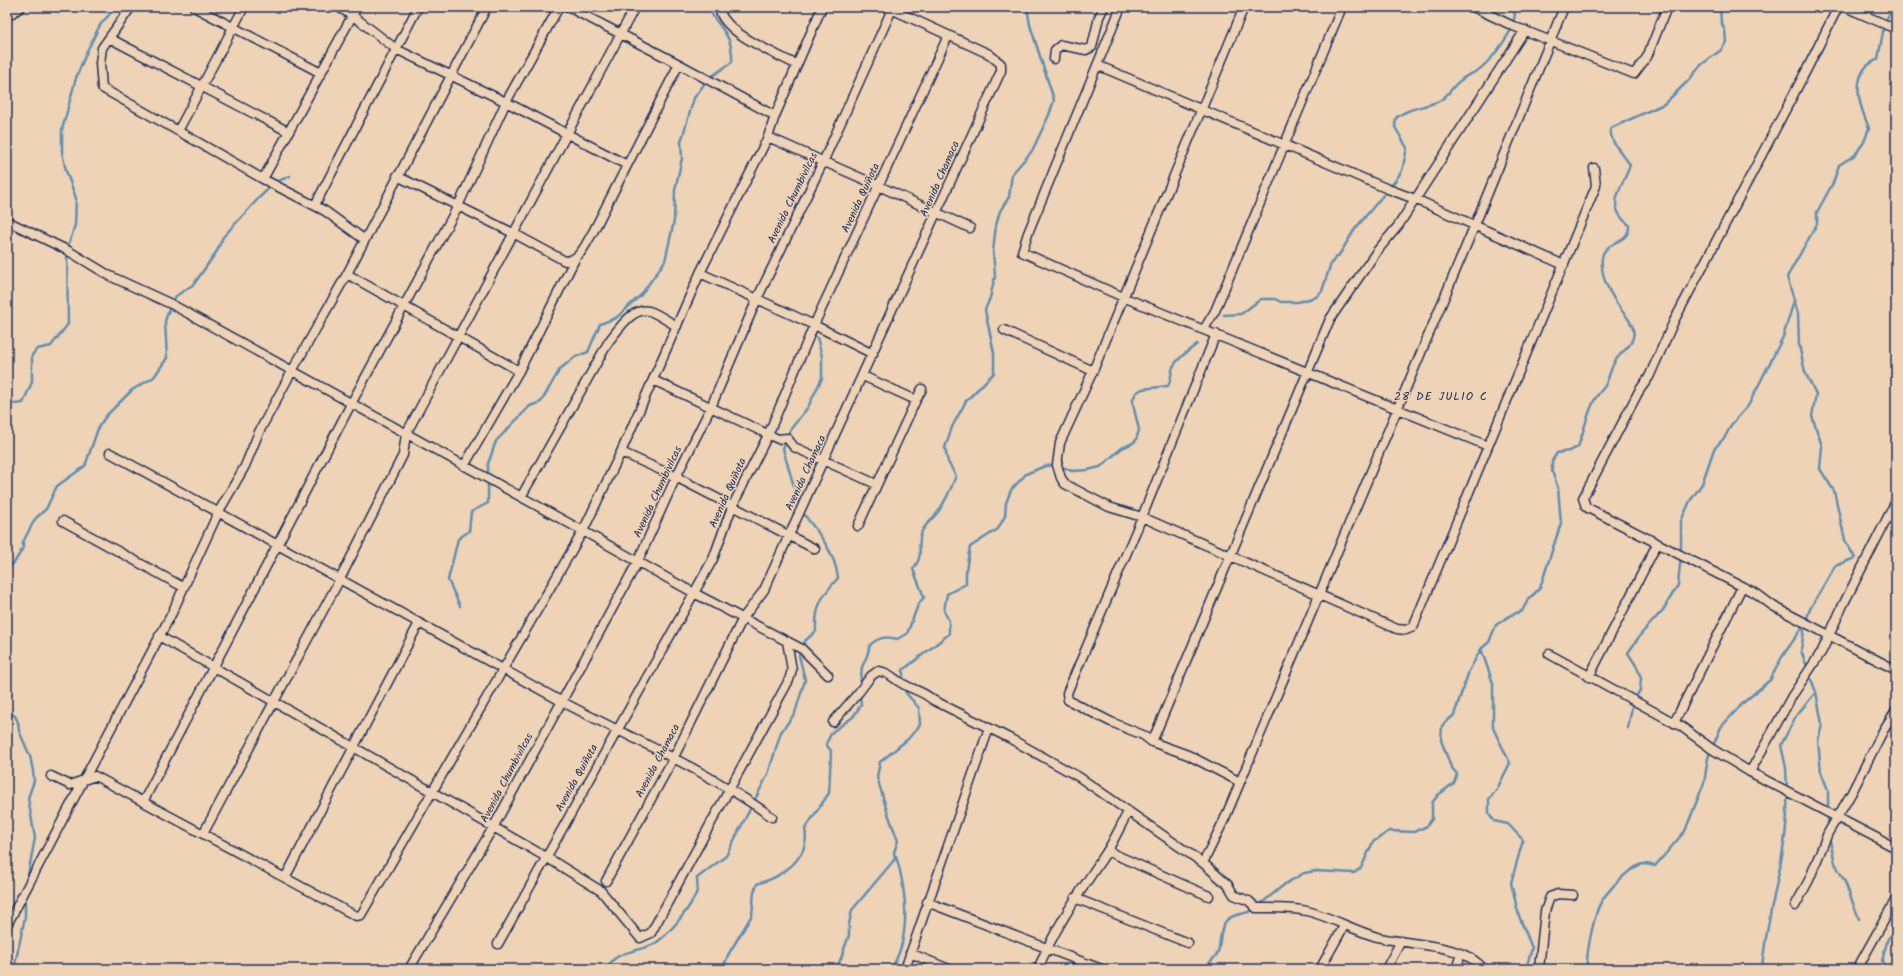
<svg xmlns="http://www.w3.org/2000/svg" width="1903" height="976" viewBox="0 0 1903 976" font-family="Kalam,sans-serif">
  <rect width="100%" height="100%" fill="#efd3b6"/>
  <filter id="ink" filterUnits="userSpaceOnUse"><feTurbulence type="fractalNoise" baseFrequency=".025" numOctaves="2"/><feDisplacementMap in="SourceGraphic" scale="8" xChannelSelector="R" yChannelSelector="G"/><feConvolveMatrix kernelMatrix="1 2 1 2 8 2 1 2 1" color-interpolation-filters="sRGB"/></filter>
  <g filter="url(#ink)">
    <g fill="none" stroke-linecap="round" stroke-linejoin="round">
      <path stroke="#5f8fb4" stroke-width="2.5" d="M1512 7 1515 15 1513 23
        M1885 22 1893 7
        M276 182 290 176
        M1224 315 1241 314 1261 299H1275L1281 302H1298L1316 297 1322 291 1331 263 1339 255 1355 229 1395 181 1402 171 1407 148 1395 127 1396 118C1407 108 1426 107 1439 101 1449 96 1452 86 1461 80 1465 76 1472 74 1477 71 1492 60 1503 44 1512 28
        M7 400C11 405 17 404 23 403L32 382V355L37 349 51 346 68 324 67 250 75 225 76 198 66 171 62 152V130L76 78 87 51 100 25 116 7
        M800 507 783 449 790 430 808 407 822 378V357L817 337
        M7 567 14 563 23 548V542L35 519 46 509 57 486 85 466 99 426 107 415 132 390 154 377 167 358 165 321 171 304 176 296 194 284 217 251 223 237 258 199 272 185
        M460 606 448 580 458 539 469 531 471 512 488 503V464L496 441 530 406 541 402 560 369 575 357 588 352 600 324 616 318 641 295 665 261 674 221 675 190 682 158 681 142 694 98 708 79 732 62C733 32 719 30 708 7
        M1481 649 1493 683V728L1510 763 1497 789 1489 799V813L1494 821 1508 824 1523 840 1511 883 1519 916 1532 948 1526 968 1524 969
        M1808 669 1801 651 1805 623 1810 609 1835 566 1855 558 1845 540 1834 491 1820 469 1822 446 1812 416 1816 394 1805 372 1799 345 1798 313 1787 277 1817 224V212L1833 183 1839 165 1855 155 1864 142 1869 128C1861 109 1852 86 1865 68 1868 64 1875 61 1878 59L1884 26
        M903 681V670L949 634V621L944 611 947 594 966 584V570L970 547 998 529 1005 516 1006 503 1011 490 1026 474 1045 466 1057 465 1072 471 1088 470 1100 467 1122 448 1133 443 1136 440 1139 430 1133 404V399L1136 393 1142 389 1168 386C1172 379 1170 374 1173 367 1177 358 1189 351 1197 344
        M860 687 862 667 867 656 870 645C879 637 886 636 897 639L907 634 918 605 924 597 913 569C926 553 915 547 922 531 926 524 933 518 938 512 946 500 951 489 956 476L948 462 945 448 952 427 966 401 994 373V353L985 310 990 298 995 276 993 251 996 225 1000 211 1009 197 1012 174 1032 151 1049 115 1054 100 1030 25 1027 7
        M1816 692 1822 724 1818 741 1821 772 1828 790V810
        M7 711 15 716 18 722 19 731 30 756 33 771 34 781 28 798 35 838 27 880
        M1628 728 1633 702 1640 690 1641 678 1637 667 1628 653 1641 634 1663 610 1678 585 1681 555V521L1690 501 1702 484 1714 449 1725 437 1731 425 1748 406 1783 337 1794 301
        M1787 789 1786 768 1781 745 1796 716 1816 692 1809 674
        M1828 826V815
        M1829 837 1835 863 1845 882 1859 919
        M1258 906 1285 884 1304 873 1316 871 1354 873 1361 868 1373 842 1389 831 1414 832 1427 826 1432 819V803L1438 795 1454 783 1457 774 1451 767 1441 740 1442 726 1454 715 1469 671 1481 649 1489 642 1496 625 1511 615 1522 611 1528 600 1540 588 1561 523 1558 488 1552 471V461L1557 453 1569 451 1578 447C1584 431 1587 414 1595 399 1598 393 1603 390 1606 384 1609 377 1611 368 1615 361 1621 351 1637 344 1633 329 1631 321 1627 317 1622 311 1611 295 1600 278 1602 258 1604 240 1630 245 1629 225 1603 205 1623 188 1630 165 1624 154 1608 142 1611 128L1664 104 1688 81 1701 65 1721 50 1726 42 1725 31 1721 22 1720 7
        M14 969 25 917V897
        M608 969C611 950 644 952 657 942 670 933 692 906 697 891 698 887 697 882 697 878L726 856 768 774 781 732 795 713 805 680 799 655 805 641 816 631C815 605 822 596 838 578 835 552 818 532 802 512
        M723 969 728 955 752 915 754 892 757 884C765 881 774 879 780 874 797 864 809 848 805 829L829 793 831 751 826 744 832 732 853 717 861 705 860 694
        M834 969 840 961 849 935V924L852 910 895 859 894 852 898 841 887 811 877 777 880 762 908 739 920 725 919 708 906 693 904 688
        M890 969C896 963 898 955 901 947 909 917 905 886 896 856
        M1204 969C1208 964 1216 957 1218 952 1221 942 1219 927 1228 919 1236 913 1246 915 1254 909
        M1587 969C1586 953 1593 921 1599 906 1604 894 1630 866 1643 864 1647 864 1652 865 1655 866L1685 831 1704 783 1708 758 1721 727 1743 703 1770 680 1782 657 1804 625
        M1762 969C1766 912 1790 850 1787 794
        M1884 969 1882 961 1888 938 1896 934"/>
      <defs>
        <path id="street" d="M131 7 102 48 100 63 102 88 263 179 325 211 365 240
          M194 7 321 73
          M338 7 352 15 396 49 506 102 627 165
          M568 7 679 64 775 116
          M719 7C722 33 775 53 797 65
          M1121 7 1028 233 1022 252 1123 297 1488 446
          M1244 7 1093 371 1060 443 1057 465 1061 478 1065 484 1109 507 1142 517 1397 629 1406 630 1413 627 1596 186 1594 168
          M1473 7 1513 26 1634 74 1647 57 1667 7
          M1838 7 1807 69 1674 321 1649 377 1639 391 1583 498 1586 507 1757 594 1773 606 1896 670
          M1845 7 1896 29
          M7 17 21 7
          M109 38 289 132
          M1054 59 1055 50 1061 45 1086 50 1092 47 1099 17 1104 7
          M1097 65 1388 189 1415 199 1564 265
          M178 131 244 7
          M768 137 879 186 970 228
          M397 176 513 233 565 261C580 261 586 243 593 232L679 64
          M263 179 357 7
          M315 205 418 7
          M7 221 67 250 110 276 171 304 583 531 694 593 802 649 828 675
          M700 273 814 325 873 354
          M347 274 519 371
          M1204 329 1215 311 1342 7
          M1004 330 1093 371
          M1216 334 1142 517 1067 693 1068 700 1111 722 1143 735 1152 742 1188 755 1240 782
          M863 376 916 400
          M653 380 778 439 787 438 794 447 876 484
          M621 452 676 477 815 549
          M110 453C260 535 410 618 559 700 630 738 707 770 772 817
          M464 466 519 371 575 259
          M521 497 609 341C619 329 634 304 652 312 661 316 669 322 677 326
          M63 521 183 587
          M858 526 916 400 922 389
          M159 636 546 857 601 891 640 938 651 933 789 680 792 670 787 641
          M1549 654 1682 727 1712 749 1750 772 1896 848
          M1589 677 1657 544
          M833 722 859 692 871 676 878 671C891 673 892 678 903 684 915 691 921 690 933 700L1009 738 1079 777 1203 863 1228 885 1234 895 1249 901 1256 908C1273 908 1290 907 1307 911 1331 917 1353 930 1377 937 1405 945 1465 943 1483 969
          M1674 723 1742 587
          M1152 742 1330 319 1377 251 1398 226 1525 30
          M1750 772 1792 696 1822 651 1843 605 1896 501
          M51 776 70 785 95 776 356 916 361 915 583 531 621 452 700 273 768 137 775 116 822 7
          M143 802 351 404 458 206 506 102 559 7
          M203 834 340 579 403 455 406 434 635 7
          M1107 851 1209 896
          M1203 863 1225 818 1474 227 1564 7
          M285 878 419 623
          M606 881 673 759 743 618 764 590 1001 71V64L989 54 887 7
          M1075 898 1188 943
          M927 902 1101 969
          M1795 906 1809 880 1828 833 1851 794 1883 731 1896 710
          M7 925 172 613 218 513 245 466 259 432 292 371 347 274 487 7
          M498 944 713 559 732 507 768 435 814 325 948 36
          M910 953 949 969
          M409 969 494 826 637 563 676 477 711 407 757 299 823 162 893 7
          M905 969 989 728
          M1038 969C1056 925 1082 889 1108 850 1115 838 1121 825 1128 812
          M1320 969 1344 926
          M1386 969 1401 941
          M1456 969 1461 954
          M1539 969 1545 911 1550 897 1558 894 1573 895
          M1857 969 1896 899"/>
      </defs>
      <use href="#street" stroke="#1b2f5e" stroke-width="11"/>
      <use href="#street" stroke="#efd3b6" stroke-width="8"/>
    </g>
  </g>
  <g text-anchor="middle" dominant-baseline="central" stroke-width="3" stroke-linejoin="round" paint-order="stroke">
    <g font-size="11" fill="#1b2f5e" stroke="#efd3b6">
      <text transform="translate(940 179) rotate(-66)">Avenida Chamaca</text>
      <text transform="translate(793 198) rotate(-64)">Avenida Chumbivilcas</text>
      <text transform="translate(861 198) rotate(-65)">Avenida Quiñota</text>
      <text transform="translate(806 473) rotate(-65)">Avenida Chamaca</text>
      <text transform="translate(658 492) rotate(-65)">Avenida Chumbivilcas</text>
      <text transform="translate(728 493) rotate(-66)">Avenida Quiñota</text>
      <text transform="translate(658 761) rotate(-62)">Avenida Chamaca</text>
      <text transform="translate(507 778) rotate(-62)">Avenida Chumbivilcas</text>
      <text transform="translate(577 778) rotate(-61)">Avenida Quiñota</text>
    </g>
    <g font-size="12" letter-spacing="1" fill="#1b2f5e" stroke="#efd3b6">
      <text x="1441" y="396">28 DE JULIO C</text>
    </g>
  </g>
  <rect width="1903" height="976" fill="none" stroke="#efd3b6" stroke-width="24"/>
  <rect x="12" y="12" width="1879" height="952" fill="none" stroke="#1b2f5e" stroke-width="1.5" filter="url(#ink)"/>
</svg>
